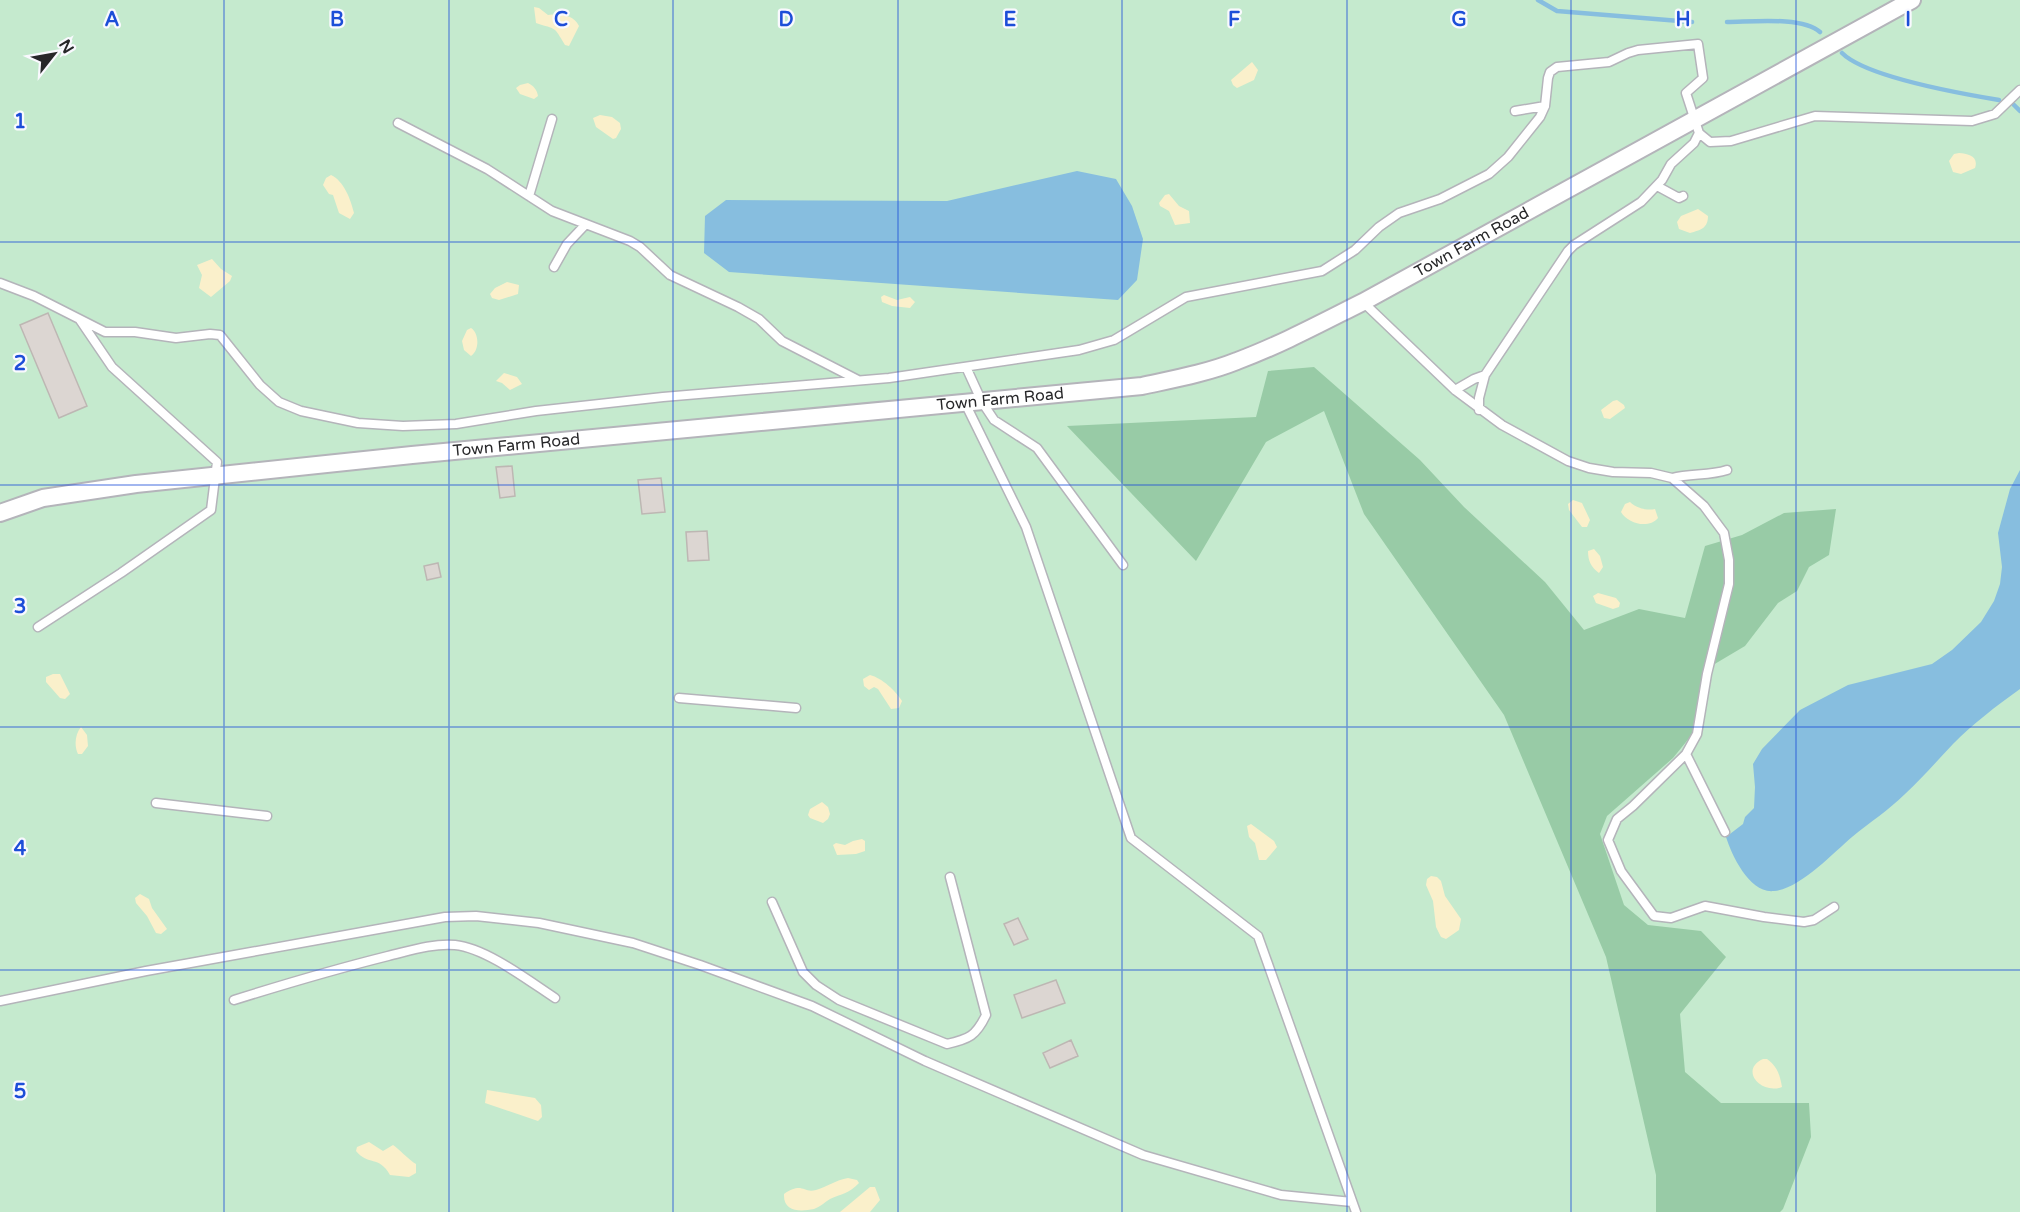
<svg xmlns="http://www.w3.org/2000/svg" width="2020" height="1212" viewBox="0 0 2020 1212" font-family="'Varela Round',sans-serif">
  <rect width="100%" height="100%" fill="#f9f9fe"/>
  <path fill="#c5eace" d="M0 0H2020V1212H0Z"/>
  <path fill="#98cba6" d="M1314 367 1420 460 1464 507 1545 582 1584 630 1639 609 1685 618 1705 546 1742 535 1784 513 1836 509 1829 555 1809 567 1797 591 1778 603 1745 646 1713 665 1703 721 1673 758 1607 816 1600 834 1624 905 1648 925 1701 931 1726 957 1680 1014 1685 1072 1721 1103H1809L1811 1137 1783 1209 1780 1212H1656V1175L1606 957 1504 715 1364 514 1324 411 1266 442 1196 561 1067 426 1256 417 1268 371Z"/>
  <path fill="#faf0cb" d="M534 7 539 8 548 15C560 14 573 14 579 26L569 46 565 45C553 25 557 30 536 23Z
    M1252 62 1258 70 1254 80 1237 88 1233 85 1231 80Z
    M528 83C534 86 537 90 538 96L534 99 520 94 516 88 520 85Z
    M600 115 612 117 620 123 621 129 616 138 613 139 596 127 593 118Z
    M1959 153C1968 154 1979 156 1975 168L1961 174 1953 172 1949 161 1954 154Z
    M331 175C344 181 351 200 354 213L350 219 339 213 333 195 329 194 323 185 326 178Z
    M1169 194 1179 206 1189 211 1190 223 1175 225 1169 211 1160 206 1159 203 1165 195Z
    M1698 209 1708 216C1708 228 1701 230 1690 233L1679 229 1677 222 1681 216Z
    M212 259 221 269 232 276 230 281 211 297 199 288 202 275 197 265Z
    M507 282 519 285 518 294 499 300 492 298 490 294 495 288Z
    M884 295 897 300 910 297 915 302 910 308 892 306 882 302 881 297Z
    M471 328C479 333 480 350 471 356L464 350 462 341 467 330Z
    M504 373 517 377 522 384 510 390 502 383 496 381Z
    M1617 400 1624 405 1625 408 1610 419 1604 418 1601 410 1613 401Z
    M1573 500 1582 503 1590 520 1587 527H1582L1569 510 1568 504Z
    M1630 502C1636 508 1647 511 1655 509L1658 518C1649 529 1628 524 1621 512L1625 504Z
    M1594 549 1600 556 1603 567 1599 573C1591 567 1588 561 1588 551Z
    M1598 593 1616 598 1620 603 1619 607 1613 609 1596 603 1593 596Z
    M53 674H60L70 694 65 699 60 698 46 682V677Z
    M870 675C882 678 896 691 902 701L899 708 891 709 878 689 874 687 869 690 864 686 863 679Z
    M81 727 87 735 88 746 82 754H78C74 746 75 734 81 727Z
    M822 802 828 807 830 814 828 819 823 823 810 818 808 815 810 809Z
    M1251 824 1274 841 1277 847 1266 860H1259L1255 843 1249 837 1247 826Z
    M862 839 865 841V851L856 854 837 855 833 845 836 843 845 845 853 841Z
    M1431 876 1437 877 1441 881 1445 896 1461 919 1459 930 1446 939 1441 937 1436 927 1433 901 1426 885 1427 879Z
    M140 894 149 899 152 908 167 929 161 934 156 933 147 916 136 903 135 898Z
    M1763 1059H1767C1777 1066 1780 1075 1782 1087 1761 1095 1739 1070 1763 1059Z
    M487 1090 535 1098 541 1105 542 1117 538 1121 485 1103Z
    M369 1142 383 1151 393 1145C398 1148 409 1160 416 1164V1173L409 1177 390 1175C379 1155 368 1166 356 1151L357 1147Z
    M848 1178 857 1180 859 1183C850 1193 841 1194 830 1199 825 1202 820 1207 814 1209 800 1212 783 1212 784 1194 803 1181 803 1194 816 1190 826 1187 836 1180 848 1178Z
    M870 1187H875L880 1200 870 1212H840Z"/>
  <path fill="#87bedf" d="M1077 171 1116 179 1132 206 1143 239 1137 280 1118 300 729 272 704 253 705 216 726 200 947 201Z
    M2020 470V689C1996 706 1973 724 1953 744 1937 761 1922 778 1905 794 1889 810 1870 822 1852 837 1833 853 1800 889 1774 891 1750 894 1732 856 1726 837L1743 824 1745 817 1754 808 1755 787 1753 764 1762 749 1800 710 1848 685 1932 664 1952 650 1981 622 1994 601 2000 584 2002 567 1998 533 2010 489Z"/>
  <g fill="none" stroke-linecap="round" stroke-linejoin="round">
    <path stroke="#87bedf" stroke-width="4.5" d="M1538 0 1557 11 1692 22
      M1727 22C1750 22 1802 16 1820 32
      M1842 53C1866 77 1963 94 1999 100
      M2014 105 2020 111"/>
  </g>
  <path fill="#dcd6d2" stroke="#bdb7b3" stroke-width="1.5" d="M48 313 87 406 59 418 20 325Z
    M512 466 515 496 500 498 496 467Z
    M661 478 665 512 642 514 638 480Z
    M707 531 709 560 688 561 686 532Z
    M438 563 441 577 427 580 424 566Z
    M1018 918 1028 939 1014 945 1004 924Z
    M1056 980 1065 1003 1022 1018 1014 995Z
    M1071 1040 1078 1056 1050 1068 1043 1053Z"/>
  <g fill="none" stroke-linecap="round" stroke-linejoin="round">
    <defs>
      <path id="lane" d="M1515 111 1545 106
        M398 123 487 169 552 211 630 241 640 247 670 275 738 307 759 319 782 341 858 380
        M1657 186 1679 198 1683 196
        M529 196 552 119
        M554 267 567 244 585 225
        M0 283 34 296 105 332H135L176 338 210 334 220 335 260 385 279 402 301 411 358 423 403 426 456 424 536 411 663 397 889 378 1079 350 1114 340 1186 297 1322 271 1355 250 1379 227 1399 213 1440 199 1489 174 1508 157 1540 117 1545 106 1548 78 1550 72 1557 67 1609 62 1628 53 1638 50 1698 44 1703 78 1686 93 1699 133
        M1363 302 1455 390 1502 425 1568 461 1589 468 1613 472 1651 473 1672 478 1704 506 1724 533 1729 560V584L1707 674 1697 734 1686 754
        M966 367 982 402 994 420 1037 448 1123 565
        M1485 375 1568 251 1574 245 1641 202 1662 180 1671 164 1694 143 1699 133 1710 142 1731 141 1815 116 1972 121 1995 114 2020 90
        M1455 390 1474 379 1485 375 1479 398V410
        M965 403 1026 527 1131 838 1258 936 1356 1212
        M1672 478C1691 473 1709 476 1727 470
        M38 627 121 573 211 510 217 462 112 367 80 320
        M679 698 796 708
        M156 803 267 816
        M1725 832 1686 754 1633 806 1617 819 1608 840 1621 871 1654 916 1671 918 1705 906 1764 917 1804 922 1814 920 1834 907
        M772 902 803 972 816 985 839 1000 947 1044C969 1039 976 1036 986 1015L950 877
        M234 1000C285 984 336 969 388 956 409 951 433 943 455 945 486 948 529 981 555 998
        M0 1001 146 971 445 917 476 916 539 923 633 943 700 965 812 1006 925 1061 1143 1155 1281 1195 1352 1202"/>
      <g id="street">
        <path id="s1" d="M0 513 43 498 136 484 412 455 1142 386C1174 379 1207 373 1237 361 1280 345 1321 323 1363 302L1912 0"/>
      </g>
    </defs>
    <use href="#lane" stroke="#b4b4ba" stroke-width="11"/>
    <use href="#street" stroke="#b4b4ba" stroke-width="20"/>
    <use href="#lane" stroke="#fff" stroke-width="8"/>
    <use href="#street" stroke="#fff" stroke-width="16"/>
  </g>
  <path fill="none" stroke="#1d4ed8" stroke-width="1.5" stroke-opacity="0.55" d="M224 0V1212M449 0V1212M673 0V1212M898 0V1212M1122 0V1212M1347 0V1212M1571 0V1212M1796 0V1212M0 242H2020M0 485H2020M0 727H2020M0 970H2020"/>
  <g text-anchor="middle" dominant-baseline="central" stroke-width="4.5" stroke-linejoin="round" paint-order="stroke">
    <g font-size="16" fill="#272729" stroke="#f9f9fe">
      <text stroke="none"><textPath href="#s1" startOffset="1512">Town Farm Road</textPath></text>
      <text stroke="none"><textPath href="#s1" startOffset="1008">Town Farm Road</textPath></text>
      <text stroke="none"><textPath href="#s1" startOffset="522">Town Farm Road</textPath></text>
    </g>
  </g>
  <g font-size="20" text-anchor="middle" font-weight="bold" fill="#1d4ed8" stroke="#f9f9fe" stroke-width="4.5" stroke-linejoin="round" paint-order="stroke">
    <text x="112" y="26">A</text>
    <text x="337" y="26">B</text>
    <text x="561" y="26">C</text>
    <text x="786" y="26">D</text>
    <text x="1010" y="26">E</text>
    <text x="1234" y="26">F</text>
    <text x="1459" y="26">G</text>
    <text x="1683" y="26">H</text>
    <text x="1908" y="26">I</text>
    <text x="20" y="128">1</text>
    <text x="20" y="370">2</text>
    <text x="20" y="613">3</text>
    <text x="20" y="855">4</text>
    <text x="20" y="1098">5</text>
  </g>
  <g transform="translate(54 54) rotate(59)" stroke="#f9f9fe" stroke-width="4.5" paint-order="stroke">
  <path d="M0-4.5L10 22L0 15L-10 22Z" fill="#272729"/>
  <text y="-9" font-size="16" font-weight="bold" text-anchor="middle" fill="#272729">N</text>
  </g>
</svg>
